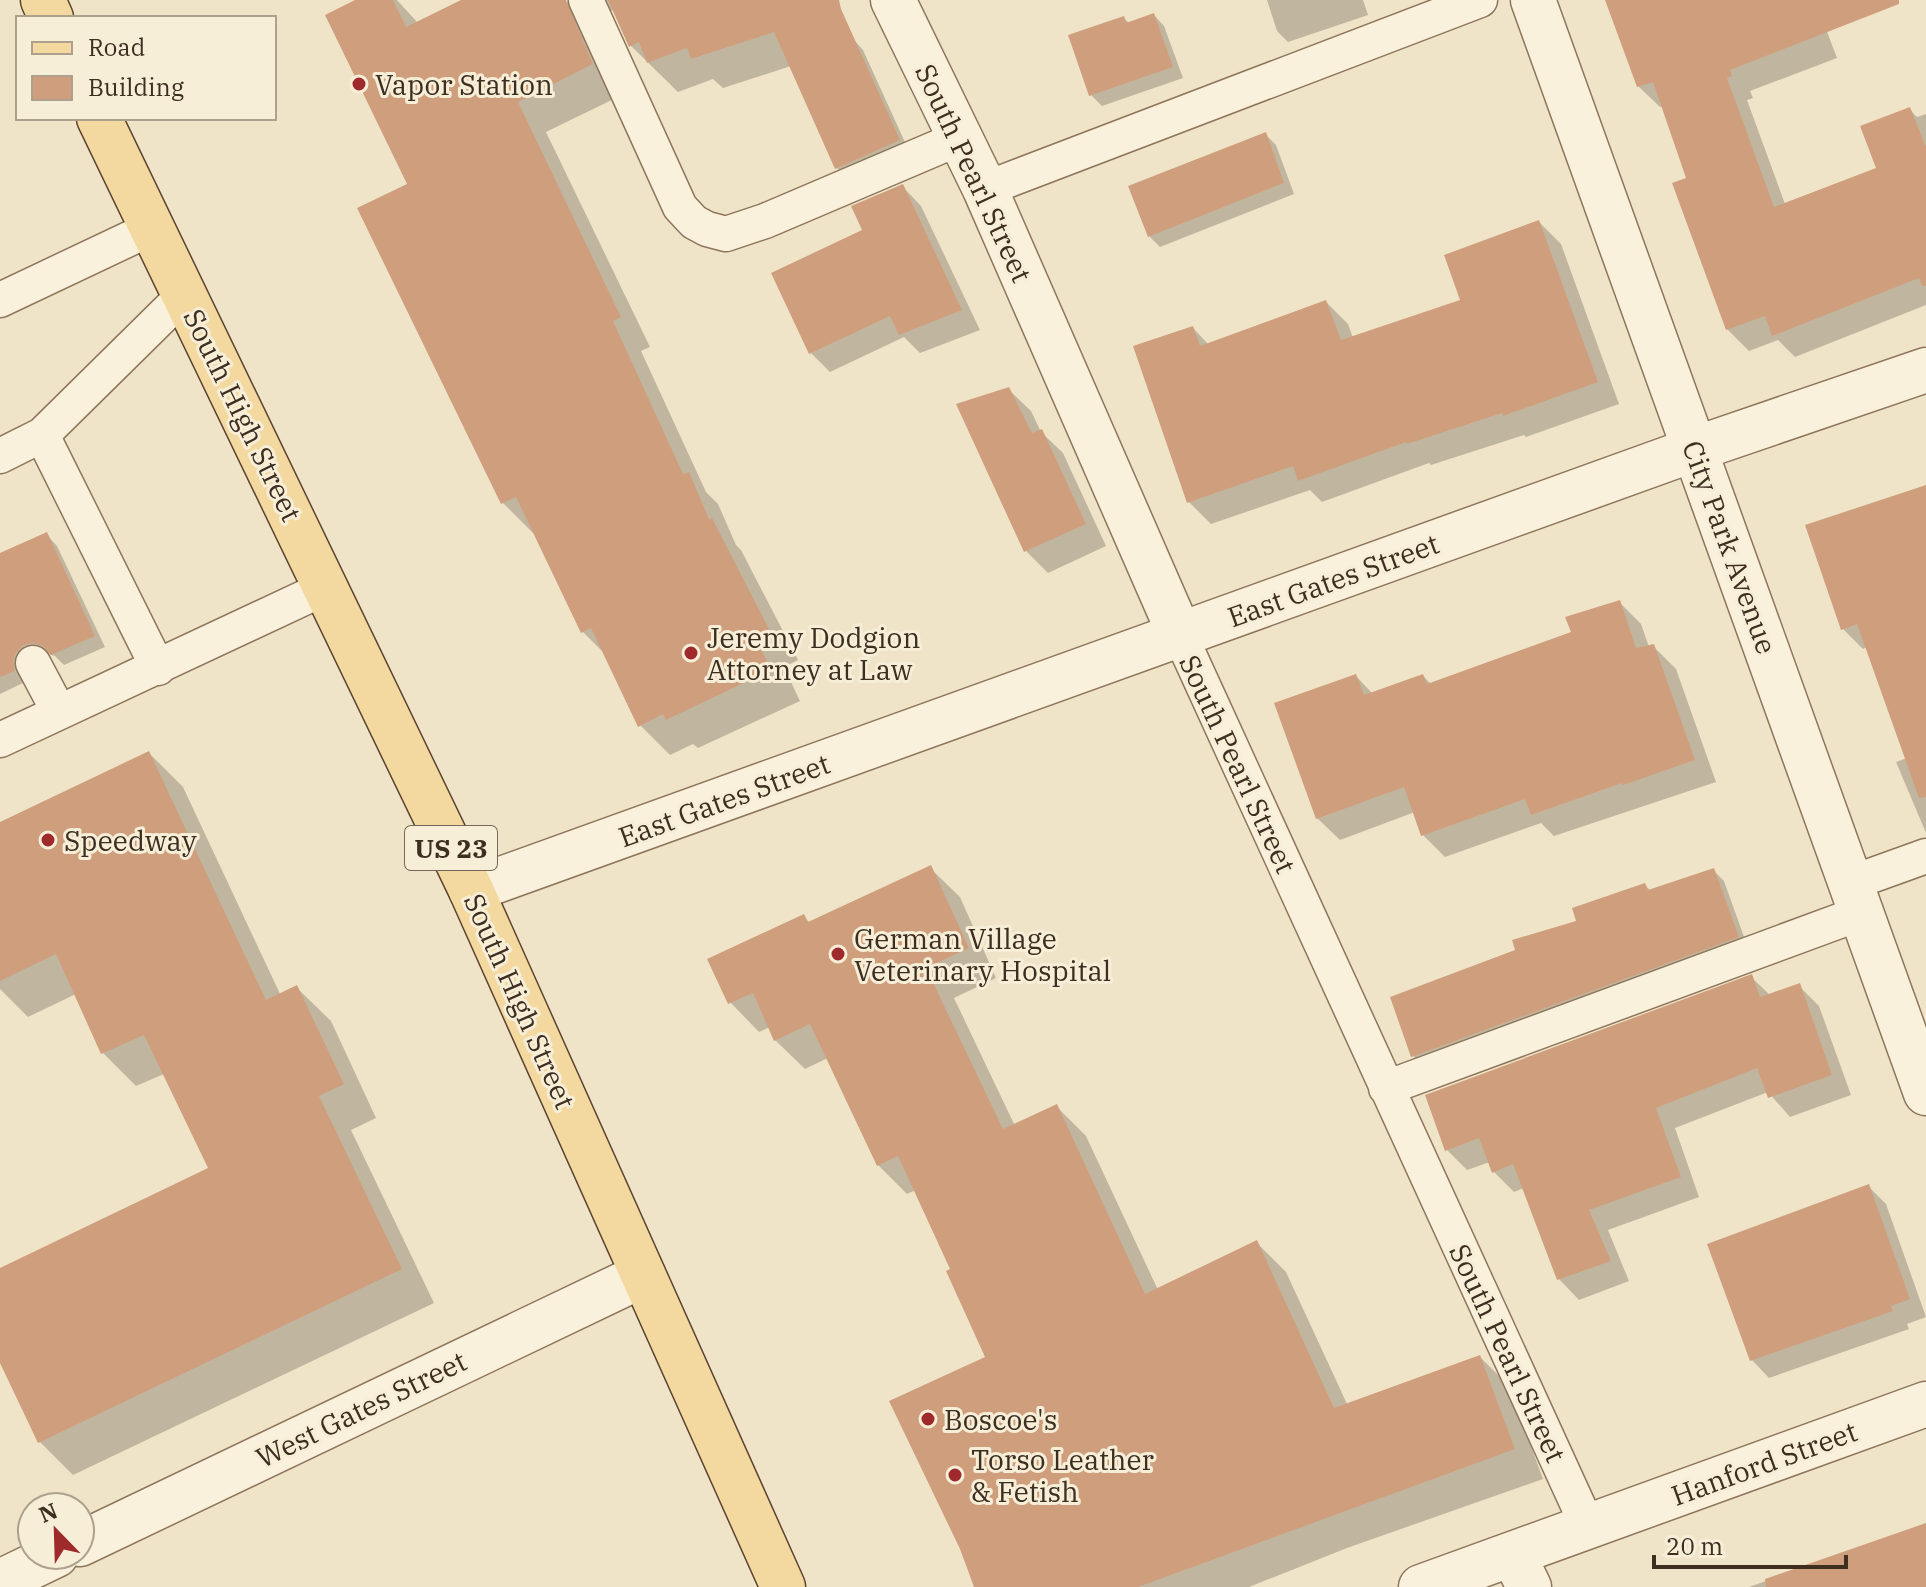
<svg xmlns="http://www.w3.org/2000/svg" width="1926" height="1587" viewBox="0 0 1926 1587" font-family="'IBM Plex Serif',serif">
  <rect width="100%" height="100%" fill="#f0e4c8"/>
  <path fill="#0003" d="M360 0H397L418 23 466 0H564L565 9 568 0H830L853 39 863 50 909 151 848 179 837 168 791 66 723 88 713 79 678 92 631 46 615 10 609 11 622 95 546 132 650 347 641 351 706 492 718 504 736 545 741 550 798 660 784 667 800 701 698 748 693 744 670 755 640 725 607 656 582 631 535 532 533 533 503 503 410 185Z
    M1267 0H1363L1368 15 1288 42 1277 31Z
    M1619 0H1815L1837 58 1750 91 1753 98 1747 100 1785 204 1879 169 1909 109 1917 117 1926 114V305L1795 357 1778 340 1749 351 1727 329 1688 180 1664 106 1660 107 1638 86Z
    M1154 15 1164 26 1183 78 1102 106 1091 95 1124 18 1130 24Z
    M1265 134 1276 145 1294 194 1160 247 1149 236Z
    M902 186 921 206 980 330 920 353 904 337 830 372 811 353 864 231Z
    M1539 222 1561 244 1619 404 1526 437 1524 435 1431 465 1429 463 1322 502 1310 490 1211 524 1189 502 1193 328 1209 345 1326 302 1348 324 1353 338 1463 302Z
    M1008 389 1031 411 1041 432 1063 453 1106 546 1048 573 1026 551 959 405Z
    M1926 486V833L1896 762 1907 758 1867 647 1863 649 1843 629Z
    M47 535 57 546 105 647 64 665 55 656 45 653 25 682 0 694V557Z
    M1619 602 1641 624 1649 647 1653 646 1676 669 1716 782 1554 836 1541 823 1445 857 1423 835 1415 812 1340 840 1317 818 1356 676 1373 694 1423 676 1431 684 1573 634Z
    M149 753 183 787 281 996 297 988 331 1021 376 1118 351 1130 434 1303 73 1475 40 1442 0 1359V1270L210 1169 164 1074 136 1086 102 1052 76 994 28 1017 0 989V824Z
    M930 868 960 897 996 978 954 998 1015 1126 1057 1107 1086 1136 1158 1290 1257 1243 1286 1272 1348 1406 1480 1357 1509 1386 1543 1479 1347 1548 1249 1587H976L988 1358 953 1270 916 1190 907 1194 878 1165 828 1058 805 1069 775 1040 770 1027 759 1032 730 1002 804 917 810 923Z
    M1713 870 1724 881 1748 948 1424 1067 1413 1056 1393 998 1518 951 1579 922 1645 885 1651 891Z
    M1751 977 1771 996 1799 986 1819 1006 1851 1095 1790 1117 1768 1092 1675 1128 1699 1197 1608 1230 1629 1281 1579 1300 1559 1279 1524 1188 1514 1192 1494 1172 1490 1162 1467 1170 1447 1150Z
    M1868 1186 1886 1204 1926 1317 1907 1324 1909 1329 1769 1378 1752 1360Z
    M1926 1524V1587H1749Z"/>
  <path fill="#cf9f7d" d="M355 0H393L406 27 461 0H566L593 64 518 102 621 317 613 321 683 474 689 472 709 519 712 518 769 629 755 636 771 670 666 720 663 714 638 727 591 628 581 633 516 497 501 504 357 208 407 184 325 15Z
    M608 0H839L841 9 900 140 835 169 774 32 691 59 687 48 647 63 639 42 629 47Z
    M1605 0H1899V4L1730 70 1732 76 1727 78 1774 207 1876 168 1860 126 1910 107 1926 147V286H1922L1919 278 1772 336 1765 316 1726 330 1672 183 1686 178 1653 82 1637 87Z
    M1154 13 1173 67 1089 96 1068 35 1124 16 1126 23Z
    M1266 132 1284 183 1148 237 1128 186Z
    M903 184 962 310 899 335 890 316 809 354 771 273 862 230 851 206Z
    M1539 220 1598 382 1503 416 1502 413 1407 444 1406 442 1298 481 1293 466 1187 503 1133 346 1193 326 1200 346 1326 300 1341 340 1460 300 1444 255Z
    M1009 387 1032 433 1042 429 1086 524 1024 552 956 404Z
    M1926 485V797L1919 798 1857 624 1841 630 1805 525Z
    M47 532 95 636 51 655 43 646 33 643 24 645 16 653 13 662 15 671 0 677V553Z
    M1620 600 1636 648 1654 644 1695 760 1623 785 1622 783 1531 815 1525 799 1421 836 1404 787 1316 819 1274 703 1356 674 1364 695 1423 674 1427 684 1571 632 1565 617Z
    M149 751 266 1000 297 985 344 1084 319 1096 402 1269 38 1443 0 1363V1268L208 1168 144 1035 101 1054 56 954 0 981V822Z
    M931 865 969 948 926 968 1003 1129 1057 1104 1145 1294 1257 1240 1334 1408 1480 1355 1515 1449 1138 1587H974L960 1549 889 1401 985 1357 946 1271 950 1269 898 1156 877 1166 810 1024 774 1041 753 993 728 1004 707 959 804 914 808 922Z
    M1714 868 1739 937 1411 1057 1390 997 1515 950 1512 940 1576 921 1572 908 1645 883 1648 890Z
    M1752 974 1760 997 1800 983 1832 1075 1768 1098 1757 1068 1656 1108 1681 1177 1589 1210 1611 1261 1557 1280 1513 1164 1492 1173 1479 1138 1445 1151 1425 1095Z
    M1869 1184 1910 1299 1891 1306 1893 1311 1750 1361 1707 1244Z
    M1926 1523V1587H1766L1765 1579Z"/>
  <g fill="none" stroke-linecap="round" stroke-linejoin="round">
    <defs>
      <path id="lane" d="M586 0 680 207 694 222 707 229 726 234 765 221 960 138
        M985 189 1480 0
        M0 300 152 228
        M42 435 158 668
        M0 456 42 435 185 294
        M1180 635 1588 1527
        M33 663 59 712
        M0 740 325 588
        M1851 883 1926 856
        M1386 1088 1861 913"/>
      <path id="street" d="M893 0 985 189 1180 635
        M1533 0 1926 1093
        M471 890 1695 449 1926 370
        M80 1544 643 1275
        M1513 1554 1529 1587
        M0 1582 56 1555
        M1421 1587 1926 1404"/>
      <path id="primary" d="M43 0 51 18
        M99 118 471 890 783 1587"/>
    </defs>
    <use href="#lane" stroke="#8d765c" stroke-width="37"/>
    <use href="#street" stroke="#8d765c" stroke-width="47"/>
    <use href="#primary" stroke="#5b4430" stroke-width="47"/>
    <use href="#lane" stroke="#faf1dc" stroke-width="34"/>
    <use href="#street" stroke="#faf1dc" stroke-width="44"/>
    <use href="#primary" stroke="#f3d9a0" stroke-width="44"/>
  </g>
  <g fill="#9e2a2b" stroke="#f7eed8" stroke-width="3">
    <circle cx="359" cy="84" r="8"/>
    <circle cx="691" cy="653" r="8"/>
    <circle cx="48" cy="840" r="8"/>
    <circle cx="838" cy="954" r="8"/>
    <circle cx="928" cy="1419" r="8"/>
    <circle cx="955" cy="1475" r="8"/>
  </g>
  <g text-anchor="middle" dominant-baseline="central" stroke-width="6" stroke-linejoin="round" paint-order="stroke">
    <rect fill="#f7eed8" stroke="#756857" stroke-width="2" x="405" y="826" width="92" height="44" rx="6"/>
    <g font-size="26" font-weight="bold" fill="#3d2e20">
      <text x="451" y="848">US 23</text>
    </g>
    <g font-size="28" fill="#3d2e20" stroke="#f7eed8" text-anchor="start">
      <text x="375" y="84">Vapor Station</text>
      <text x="707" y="637">Jeremy Dodgion<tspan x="707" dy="32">Attorney at Law</tspan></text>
      <text x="64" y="840">Speedway</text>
      <text x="854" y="938">German Village<tspan x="854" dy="32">Veterinary Hospital</tspan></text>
      <text x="944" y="1419">Boscoe's</text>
      <text x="971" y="1459">Torso Leather<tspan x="971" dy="32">&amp; Fetish</tspan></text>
    </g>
    <g font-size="28" fill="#3d2e20" stroke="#f7eed8">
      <text transform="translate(974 173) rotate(65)">South Pearl Street</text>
      <text transform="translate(243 415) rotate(64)">South High Street</text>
      <text transform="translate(1730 547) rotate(70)">City Park Avenue</text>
      <text transform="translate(1333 580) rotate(-20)">East Gates Street</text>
      <text transform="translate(1238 764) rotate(65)">South Pearl Street</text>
      <text transform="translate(724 800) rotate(-20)">East Gates Street</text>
      <text transform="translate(520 1001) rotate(66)">South High Street</text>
      <text transform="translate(1508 1353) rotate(65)">South Pearl Street</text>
      <text transform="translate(361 1409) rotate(-26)">West Gates Street</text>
      <text transform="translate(1764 1463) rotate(-20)">Hanford Street</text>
    </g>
  </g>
  <rect x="16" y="16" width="260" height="104" fill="#f7eed8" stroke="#ada18e" stroke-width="2"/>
  <rect x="32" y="42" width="40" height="12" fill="#f3d9a0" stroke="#ada18e" stroke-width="2"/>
  <text x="88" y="56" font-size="24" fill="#3d2e20">Road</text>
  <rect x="32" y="76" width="40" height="24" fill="#cf9f7d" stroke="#ada18e" stroke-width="2"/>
  <text x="88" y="96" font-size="24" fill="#3d2e20">Building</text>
  <g transform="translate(56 1531) rotate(337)"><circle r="38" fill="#f7eed8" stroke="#ada18e" stroke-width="2"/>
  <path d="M0-6L14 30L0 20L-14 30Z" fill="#9e2a2b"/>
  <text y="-12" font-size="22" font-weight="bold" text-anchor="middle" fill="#3d2e20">N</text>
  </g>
  <path d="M1654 1555v12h192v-12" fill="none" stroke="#3d2e20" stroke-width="4"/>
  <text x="1666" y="1555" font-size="24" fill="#3d2e20" stroke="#f7eed8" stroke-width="6" paint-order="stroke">20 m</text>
</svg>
